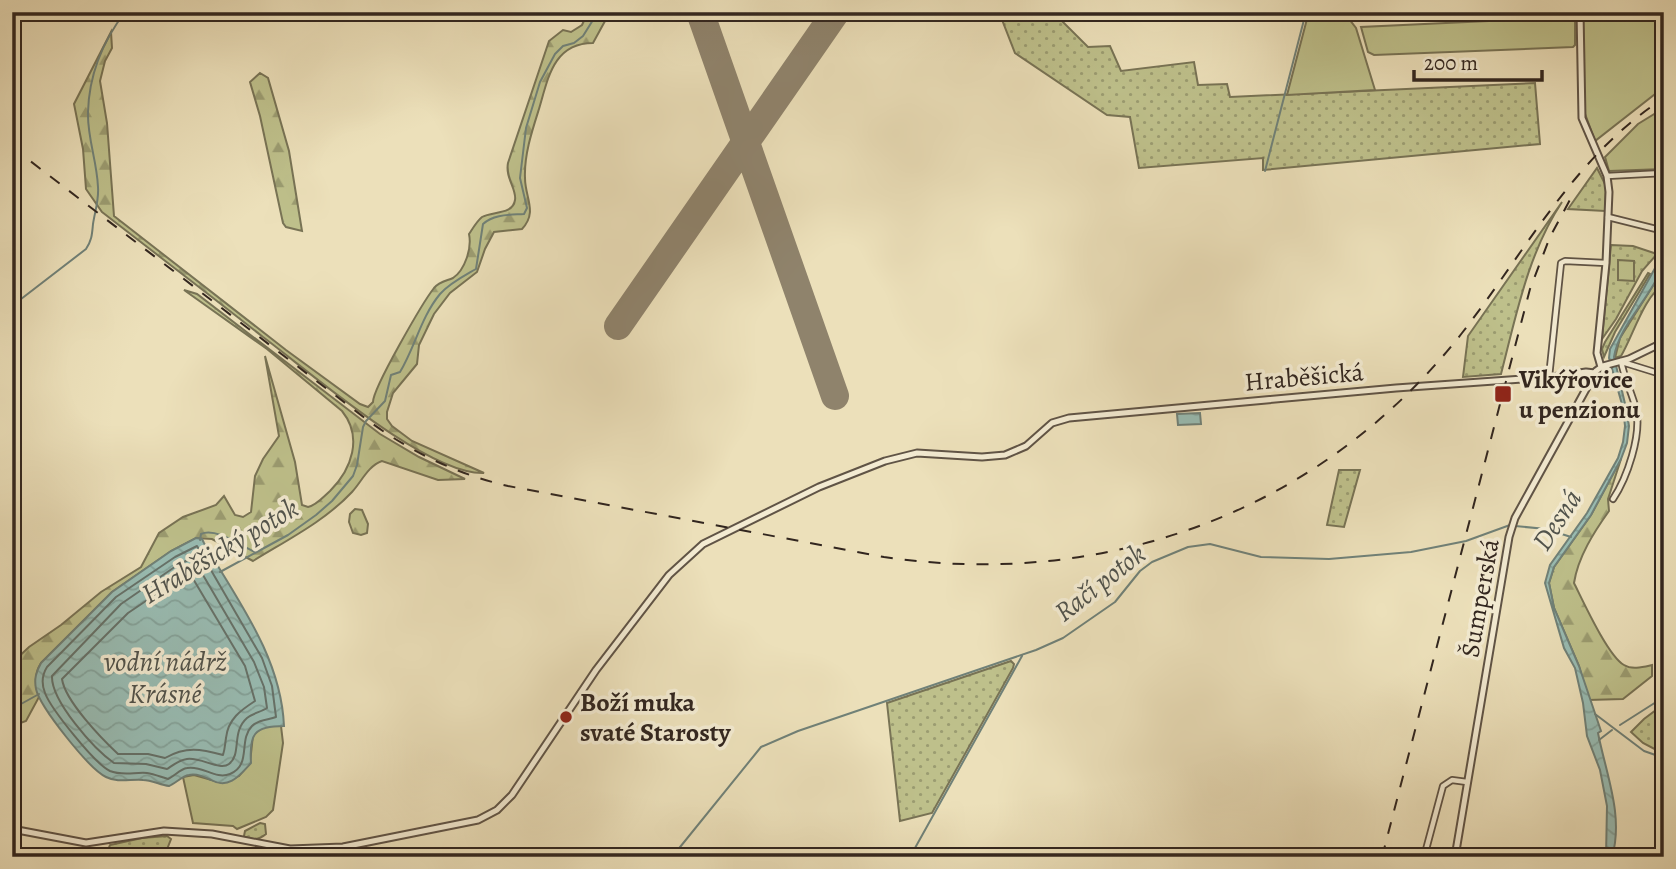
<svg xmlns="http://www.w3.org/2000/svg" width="1676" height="869" viewBox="0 0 1676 869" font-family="Alegreya,serif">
  <defs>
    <pattern id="grass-dots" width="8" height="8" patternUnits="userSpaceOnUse" patternTransform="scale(1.75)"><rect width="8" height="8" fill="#bec08b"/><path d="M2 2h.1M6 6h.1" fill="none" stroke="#9b9c71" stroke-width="1.8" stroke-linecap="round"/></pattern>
    <pattern id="forest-firs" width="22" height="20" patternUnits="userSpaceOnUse" patternTransform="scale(1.75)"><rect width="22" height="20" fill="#bec08b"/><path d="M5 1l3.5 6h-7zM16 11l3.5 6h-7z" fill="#9b9c71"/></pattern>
    <pattern id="water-waves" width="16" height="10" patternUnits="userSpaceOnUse" patternTransform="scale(1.75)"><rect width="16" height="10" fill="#99bdb4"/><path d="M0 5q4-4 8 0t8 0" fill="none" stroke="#84a29a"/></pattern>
  </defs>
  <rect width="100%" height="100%" fill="#ece0ba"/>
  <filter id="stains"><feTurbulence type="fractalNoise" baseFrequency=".00286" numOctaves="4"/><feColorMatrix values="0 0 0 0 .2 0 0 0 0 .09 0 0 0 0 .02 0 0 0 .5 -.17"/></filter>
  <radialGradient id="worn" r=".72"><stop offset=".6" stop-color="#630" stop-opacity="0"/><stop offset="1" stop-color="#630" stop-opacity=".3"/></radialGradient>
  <path fill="url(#grass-dots)" stroke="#787355" stroke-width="2" d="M999 12H1047L1058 17 1088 47 1110 46 1121 71 1194 62 1198 85 1227 84 1230 97 1535 83 1540 144 1263 170V158L1139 168 1130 117 1107 115 1015 53Z
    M1597 168 1606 186 1605 211 1568 209Z
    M1562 202C1528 253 1516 316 1501 374L1463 377 1468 336Z
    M1611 245 1633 246 1657 254 1642 271 1616 319 1602 339Z
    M1664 268V284C1644 296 1633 336 1621 356L1615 358 1620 338Z
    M1648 273 1650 274 1615 332 1604 357 1602 349 1605 342Z
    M1339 470H1360L1344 527 1327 525Z
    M1011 661 1014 664 1013 668 932 813 900 821 887 703Z
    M1664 704V754L1643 743 1631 732 1644 719Z
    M260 823 265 824 266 834C259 840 252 841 244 836L245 831Z
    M167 836 171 839 164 857H105L110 845 142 838Z"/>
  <path fill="url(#forest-firs)" stroke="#787355" stroke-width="2" d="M588 12H610L593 43C553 43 548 79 539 109 532 131 524 155 525 178 525 198 538 212 522 229L494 232 485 249 477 272 450 293 434 314 419 345 417 364 393 393 387 412V419L392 426 412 441 484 473C427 475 310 372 263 337 210 295 156 254 102 212L86 189 83 149 74 104 111 32 112 48 105 61 100 81 107 123 114 216 286 350 360 404 368 407 373 402C373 388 423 302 434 288 439 282 446 281 453 278 465 270 472 248 469 234 473 228 477 221 482 217 492 211 513 215 515 200 517 189 505 178 508 163L549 41 563 30 571 32 582 25Z
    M260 73 268 78 289 151 302 231 286 227 283 223 260 116 250 82Z
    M184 290 197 294 380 434 419 457 465 479 438 480 382 461C368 466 362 481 352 492 325 521 287 540 253 561L212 539 196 538 171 551 112 592 41 663C34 674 35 684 39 697L26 721 12 726V663L29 647 61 625 101 592 141 567 159 533 183 517 216 505 224 496 235 515 243 517 251 512 255 476 263 459 279 436 265 356 295 462 302 505 308 507C317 505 323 497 330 491 352 469 363 437 342 411L267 349Z
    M1621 459 1608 499 1609 511C1594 532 1578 557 1574 583 1583 601 1608 656 1624 665 1632 670 1643 667 1652 665V676L1623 699 1588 700 1579 666 1554 608 1549 583 1554 567 1591 515Z
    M355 509 362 510 368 524 367 533 361 535 353 533 349 522 350 514Z"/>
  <path fill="#bec08b" stroke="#787355" stroke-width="2" d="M1583 12H1662L1664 14V87L1595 141 1584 111Z
    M1575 17V45L1573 47 1374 55 1368 52 1361 27Z
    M1307 19H1349L1356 28 1375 90 1287 95Z
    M1664 108V169L1609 171 1605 157 1638 124Z
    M1618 260 1634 261V281L1618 280Z
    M267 726H281L283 743 273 810 266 817 237 829 233 826 193 823 183 777 194 775 222 783 239 776 250 763 253 735 262 728Z"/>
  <path fill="url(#water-waves)" stroke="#708178" stroke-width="2" d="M1664 252C1664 288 1620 319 1614 357L1626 408 1629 426 1627 443 1621 459 1591 515 1554 567 1549 583 1554 608 1579 666 1601 731 1598 733C1606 774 1624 816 1612 857H1606L1607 806 1600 770 1587 736 1583 703 1575 668 1564 648 1545 583 1550 565 1587 513 1618 458 1623 442 1625 426 1623 408 1609 358 1610 349Z
    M1200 413 1201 424 1178 425 1177 414Z
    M196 538 202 539 204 543C238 601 281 657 284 726 254 726 249 734 251 763 240 775 229 790 211 780 205 777 196 773 189 775 182 776 176 783 169 786 160 785 152 780 143 780 130 779 118 783 106 777 89 769 40 707 36 689 34 679 36 672 41 663L112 592 171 551Z"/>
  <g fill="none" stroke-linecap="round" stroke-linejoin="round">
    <path stroke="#66726a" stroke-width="2" d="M197 546 262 658 272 686 276 717C269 720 259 719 252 726 238 740 252 765 230 774 215 780 203 765 187 768 180 769 175 776 168 779 161 777 154 774 147 773 135 772 122 776 110 771 95 764 51 709 45 693 41 683 42 675 47 667L116 597 175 557Z
      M193 558 254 662 264 687 267 708C261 712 253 713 247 718 231 732 242 754 229 764 220 771 201 757 187 759 179 760 173 765 167 769L146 764 114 763C94 749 51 701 52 676L121 604 179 564Z
      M189 572 245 666 255 701C241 710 228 719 226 738 225 744 225 749 223 755 201 749 186 746 165 758L148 754H118C102 739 65 701 62 679L128 613Z"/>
    <path stroke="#708178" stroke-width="2" d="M1265 171 1306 12
      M12 306 86 249C92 240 92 234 93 224 95 211 99 200 98 187 97 161 87 137 88 112 89 76 103 41 125 12
      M1515 526 1546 529 1571 537
      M200 540 201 534C216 527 241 546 255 552
      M220 572 288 535 316 515 332 501 353 476 357 465 363 427 366 421 385 401 391 375 400 372C415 347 421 317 440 294 450 283 464 276 476 269L483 224C494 214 510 215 524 214L527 208 520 178 526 128 540 82 555 54 563 46 574 43 583 36 598 12
      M12 709 39 694
      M1595 714 1644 751 1664 758
      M1620 725 1664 697
      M1599 740 1612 730
      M672 857 761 747 798 731 1036 650 1063 638 1115 602 1140 571 1152 562 1188 547 1210 544 1261 557 1329 559 1411 552 1466 541 1510 525
      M910 857 1022 656"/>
    <path stroke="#8f836c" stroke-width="28" d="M700 12 835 396
      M618 326 836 12"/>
    <defs>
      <path id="minor" d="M1607 176 1664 173
        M1608 217 1664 231
        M1622 362 1664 375
        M1549 377 1561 263 1565 261 1606 263
        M1613 499C1627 478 1642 435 1636 409 1632 393 1624 378 1621 361
        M1424 857 1443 786 1452 780 1467 782"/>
      <path id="tertiary" d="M1580 12 1582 118 1607 176 1609 192 1606 263 1597 353 1601 367
        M12 829 86 843 164 831 212 834 290 849 343 847 478 820 497 810 512 795 596 670 669 575 703 544 819 487 885 461 917 453 982 457 1005 455 1026 446 1052 423 1069 418 1396 388 1552 377 1586 372 1595 373
        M1455 857 1509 537 1515 518 1596 371 1603 366 1629 359 1664 342"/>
    </defs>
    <use href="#minor" stroke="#605446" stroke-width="8"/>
    <use href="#tertiary" stroke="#605446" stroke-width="9"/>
    <use href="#minor" stroke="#f3ebd2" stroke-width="4.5"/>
    <use href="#tertiary" stroke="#f3ebd2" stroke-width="5"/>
    <path stroke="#32261f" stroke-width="2" stroke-dasharray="12 12" stroke-linecap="butt" d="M12 147 370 422C413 453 457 474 508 486L884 557C1107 590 1322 511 1462 333 1526 251 1574 156 1664 98
      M1382 857 1530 289 1550 237 1572 196"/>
  </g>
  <g fill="#8f2418" stroke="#f3ebd2" stroke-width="2.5">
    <rect x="1494" y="385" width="18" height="18" rx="3.5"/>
    <circle cx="566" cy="717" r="7"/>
  </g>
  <g text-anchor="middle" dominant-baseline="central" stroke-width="7" stroke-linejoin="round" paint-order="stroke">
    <g font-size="26" fill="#32261f" stroke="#f3ebd2">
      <text transform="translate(1304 377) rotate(-5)">Hraběšická</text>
      <text transform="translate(1480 598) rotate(-80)">Šumperská</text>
    </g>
    <g font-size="26" font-weight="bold" fill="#32261f" stroke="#f3ebd2" text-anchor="start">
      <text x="1519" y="379">Vikýřovice<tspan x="1519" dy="30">u penzionu</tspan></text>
      <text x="580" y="702">Boží muka<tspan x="580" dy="30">svaté Starosty</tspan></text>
    </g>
    <g font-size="28" font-style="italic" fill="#51534c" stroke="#f3ebd2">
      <text transform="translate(1557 520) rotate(-57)">Desná</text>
      <text transform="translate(220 551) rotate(-31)">Hraběšický potok</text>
      <text transform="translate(1100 583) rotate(-38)">Račí potok</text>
      <text x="165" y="662">vodní nádrž<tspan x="165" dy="32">Krásné</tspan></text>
    </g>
  </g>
  <rect width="1676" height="869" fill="none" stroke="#ece0ba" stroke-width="42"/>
  <rect x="14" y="14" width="1648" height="841" fill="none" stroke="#32261f" stroke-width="3.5"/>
  <rect x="21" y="21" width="1634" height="827" fill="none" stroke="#32261f" stroke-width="2"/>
  <path d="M1414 70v10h128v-10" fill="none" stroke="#32261f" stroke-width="3.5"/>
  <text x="1424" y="70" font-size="21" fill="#32261f" stroke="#f3ebd2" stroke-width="5" paint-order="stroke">200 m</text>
  <rect width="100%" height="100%" filter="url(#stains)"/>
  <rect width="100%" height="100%" fill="url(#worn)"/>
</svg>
